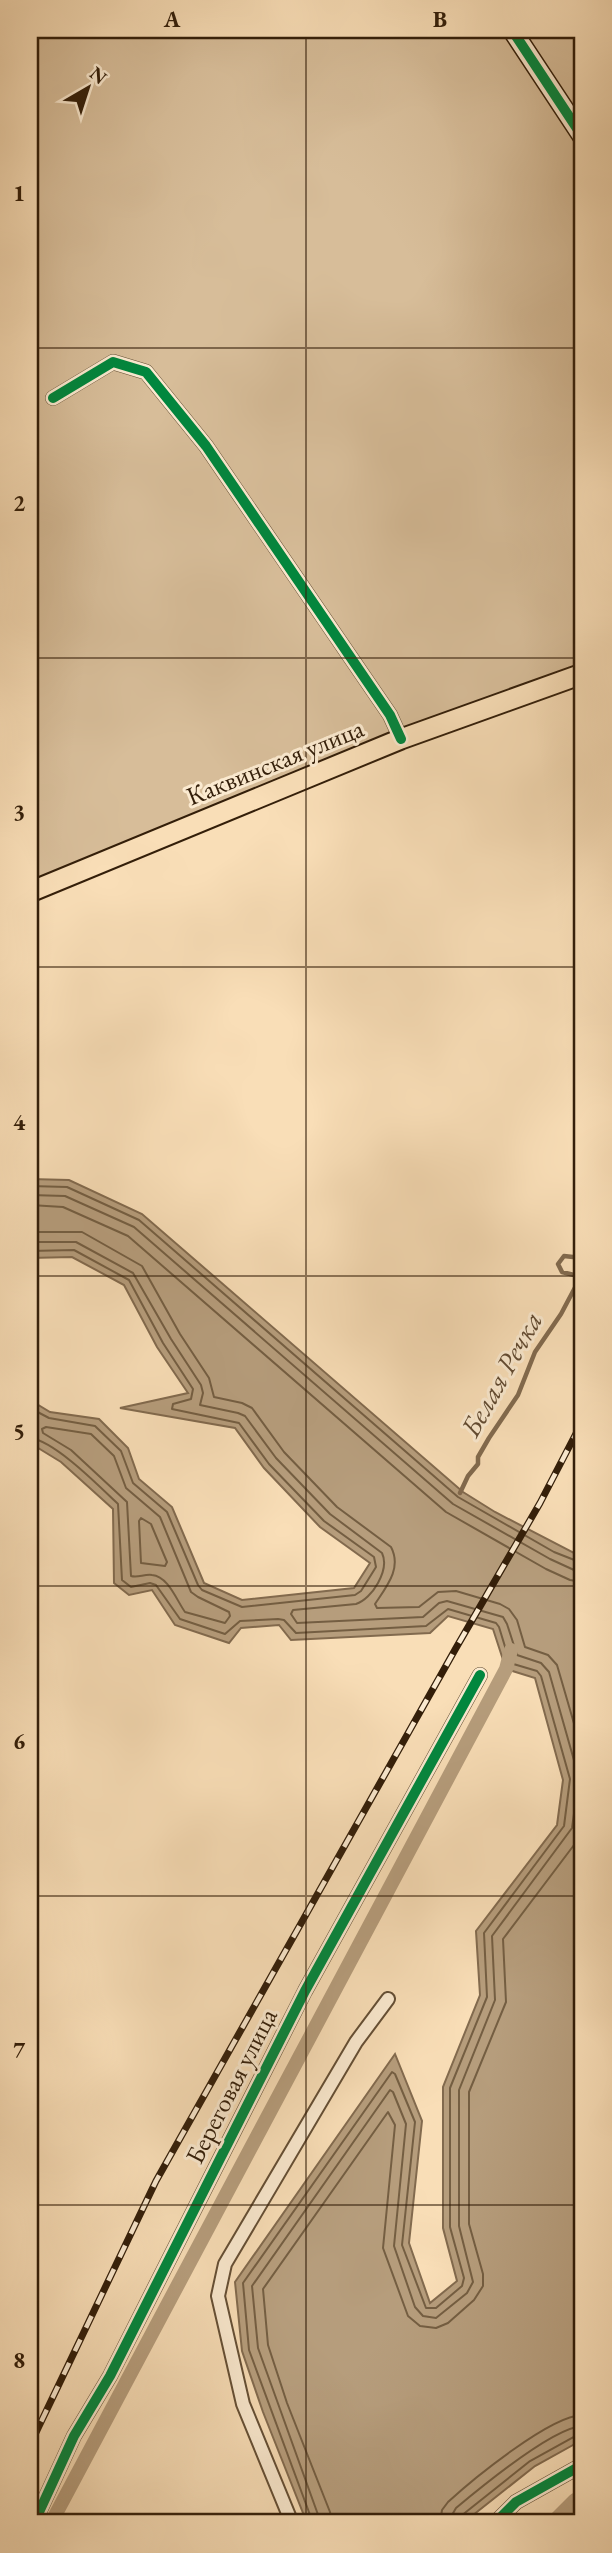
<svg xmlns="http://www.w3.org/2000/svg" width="612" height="2553" viewBox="0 0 612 2553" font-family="'EB Garamond',serif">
  <rect width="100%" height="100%" fill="#f9deb7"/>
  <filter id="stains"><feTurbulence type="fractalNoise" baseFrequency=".00286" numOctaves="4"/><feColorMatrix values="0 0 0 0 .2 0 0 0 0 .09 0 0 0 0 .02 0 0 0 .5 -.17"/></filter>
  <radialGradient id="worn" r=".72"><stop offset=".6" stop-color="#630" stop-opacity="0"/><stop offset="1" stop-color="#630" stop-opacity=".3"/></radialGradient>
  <path fill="#d7bd99" stroke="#856e51" stroke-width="2" d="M30 30H582V674L30 892Z"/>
  <path fill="#b69d7c" stroke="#826a4e" stroke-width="2" d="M30 1179 69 1180 142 1214 463 1492 495 1512 582 1557V2440L535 2466 463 2523H307L263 2412 242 2351 235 2282 395 2054 422 2121 409 2243 430 2303 457 2281 443 2228V2087L480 1995 476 1931 557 1825 563 1780 535 1678 506 1669 493 1629 448 1616 430 1633 291 1640 279 1625 241 1628 229 1643 175 1625 152 1590 129 1595 114 1583 113 1509 61 1462 30 1443V1400L50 1412 99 1419 128 1448 139 1479 172 1507 204 1583 242 1600 354 1588 370 1563 320 1527 264 1468 235 1428 120 1408 188 1393 157 1347 124 1285 72 1257 30 1258Z"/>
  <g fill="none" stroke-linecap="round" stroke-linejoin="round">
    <path stroke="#745e42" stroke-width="2" d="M30 1186 67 1187 139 1220 458 1497 554 1552 582 1563
      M30 1195 65 1196 134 1227 453 1504 550 1559 574 1570 582 1572
      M30 1205 63 1207 128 1236 446 1512 546 1569 570 1580 582 1582
      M30 1232H82L142 1266 180 1334 209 1378 214 1397 242 1403 252 1408 284 1452 337 1507 391 1547C402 1568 387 1586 375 1604L377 1608 419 1607 438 1592 456 1591 500 1604 509 1609 517 1620 525 1647 548 1655 557 1665 582 1751
      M30 1242H76L133 1273 171 1339 201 1385 203 1393 200 1405 238 1413 245 1416 276 1458 330 1514 382 1553C390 1570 372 1599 356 1604L293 1610 291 1614 297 1623 423 1617 439 1603 447 1601 503 1617 507 1624 517 1655 541 1663 549 1672 579 1778 572 1828 492 1936 495 2000 459 2090V2226L473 2282 467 2293 436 2318 423 2316 415 2307 394 2246 406 2124 393 2092 390 2090 252 2286 258 2348 321 2523
      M30 1251 74 1250 129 1280 163 1343 193 1389 191 1399 173 1404 172 1409 239 1423 269 1464 324 1521 374 1557 376 1567 361 1591 355 1595 242 1607 202 1590 198 1585 167 1512 133 1483 121 1451 95 1426 49 1418 30 1408
      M46 1427 91 1434 114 1456 126 1488 160 1517 191 1592 198 1597 229 1612 230 1616 225 1623 185 1612C177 1601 168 1576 152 1575 144 1574 138 1578 131 1576L127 1502 71 1450 43 1433 42 1429Z
      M30 1438C55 1441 99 1486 118 1504L122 1580 131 1587 150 1583 156 1585 180 1619 225 1634 240 1621 278 1619 284 1620 296 1633 426 1626 448 1609 496 1623 499 1627 510 1663 537 1671 541 1676 570 1779 564 1826 484 1933 487 1997 450 2088V2227L464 2278 462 2286 436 2308H426L402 2245 415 2122 395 2074 392 2072 243 2283 249 2350 313 2523
      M141 1518 151 1524 167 1562 165 1566 141 1563 139 1521Z
      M332 2523 330 2512 287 2403 268 2345 263 2289 388 2112 395 2125 383 2248 408 2316 420 2326 436 2328 448 2323 474 2300 483 2286V2274L469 2224V2092L506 2002 503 1939 577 1841 582 1831
      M440 2523 442 2510 448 2502C473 2479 550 2416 582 2415
      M450 2523 452 2515 456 2508C480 2488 553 2428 582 2426
      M459 2523 460 2517 466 2512 530 2461 577 2435H582"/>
    <path stroke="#826a4e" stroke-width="4.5" d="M460 1493 468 1476 478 1464V1457L489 1438 518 1395 535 1352 561 1314 579 1280 574 1275 562 1272 558 1264 564 1256 582 1258"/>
    <path stroke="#b69d7c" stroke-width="14" d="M51 2523 506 1669 511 1650"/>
    <path stroke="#b69d7c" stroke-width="24" d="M559 2523 578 2504"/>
    <defs>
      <path id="street" d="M53 398 113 362 146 372 206 446 390 715 401 739
        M34 2523 74 2436 110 2376 305 1991 480 1675
        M292 2523 243 2404 218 2296 225 2264 356 2042 388 1999
        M495 2523 516 2502 582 2465"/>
      <path id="secondary" d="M512 30 582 136"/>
      <path id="primary" d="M30 892 401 739 582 674"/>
    </defs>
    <use href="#street" stroke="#644e34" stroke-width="16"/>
    <use href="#secondary" stroke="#331e09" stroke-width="21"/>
    <use href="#primary" stroke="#331e09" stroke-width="23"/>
    <use href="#street" stroke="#fbead0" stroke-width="12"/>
    <use href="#secondary" stroke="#fbead0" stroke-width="18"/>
    <use href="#primary" stroke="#f9deb7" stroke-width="19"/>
    <defs>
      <path id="rail" d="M30 2445 156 2181 456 1648 540 1503 582 1422"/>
    </defs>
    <use href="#rail" stroke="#331e09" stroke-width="7"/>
    <use href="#rail" stroke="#fbead0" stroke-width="4.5" stroke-dasharray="13" stroke-linecap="butt"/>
    <defs>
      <path id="cycleway" d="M512 30 582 136
        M53 398 113 362 146 372 206 446 390 715 401 739
        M34 2523 74 2436 110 2376 305 1991 480 1675
        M495 2523 516 2502 582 2465"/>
    </defs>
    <use href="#cycleway" stroke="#fbead0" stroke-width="15"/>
    <use href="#cycleway" stroke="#00873e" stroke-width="10"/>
  </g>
  <path fill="none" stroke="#331e09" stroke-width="2" stroke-opacity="0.55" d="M306 30V2523M30 348H582M30 658H582M30 967H582M30 1276H582M30 1586H582M30 1896H582M30 2205H582"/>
  <g text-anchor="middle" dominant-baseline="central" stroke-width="6" stroke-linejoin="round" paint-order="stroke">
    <g font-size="26" fill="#331e09" stroke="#fbead0">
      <text transform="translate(275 762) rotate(-22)">Каквинская улица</text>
      <text transform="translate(231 2086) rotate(-63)">Береговая улица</text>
    </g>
    <g font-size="28" font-style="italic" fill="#614a31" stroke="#fbead0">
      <text transform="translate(501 1374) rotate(-61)">Белая Речка</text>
    </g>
  </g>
  <rect width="612" height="2553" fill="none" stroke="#f9deb7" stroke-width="77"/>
  <g transform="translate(88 88) rotate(39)" stroke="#fbead0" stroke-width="5" paint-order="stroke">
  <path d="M0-5L12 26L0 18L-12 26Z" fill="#331e09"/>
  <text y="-10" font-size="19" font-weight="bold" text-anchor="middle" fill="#331e09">N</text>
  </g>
  <rect x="38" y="38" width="536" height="2476" fill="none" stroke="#331e09" stroke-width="2.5"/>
  <g font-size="23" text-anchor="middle" font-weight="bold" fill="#331e09">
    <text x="172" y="27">A</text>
    <text x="440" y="27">B</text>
    <text x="19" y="201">1</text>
    <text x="19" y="511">2</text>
    <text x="19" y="820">3</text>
    <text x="19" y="1130">4</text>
    <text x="19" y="1439">5</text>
    <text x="19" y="1749">6</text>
    <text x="19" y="2058">7</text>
    <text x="19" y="2368">8</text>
  </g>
  <rect width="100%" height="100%" filter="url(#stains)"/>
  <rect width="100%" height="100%" fill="url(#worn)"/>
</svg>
